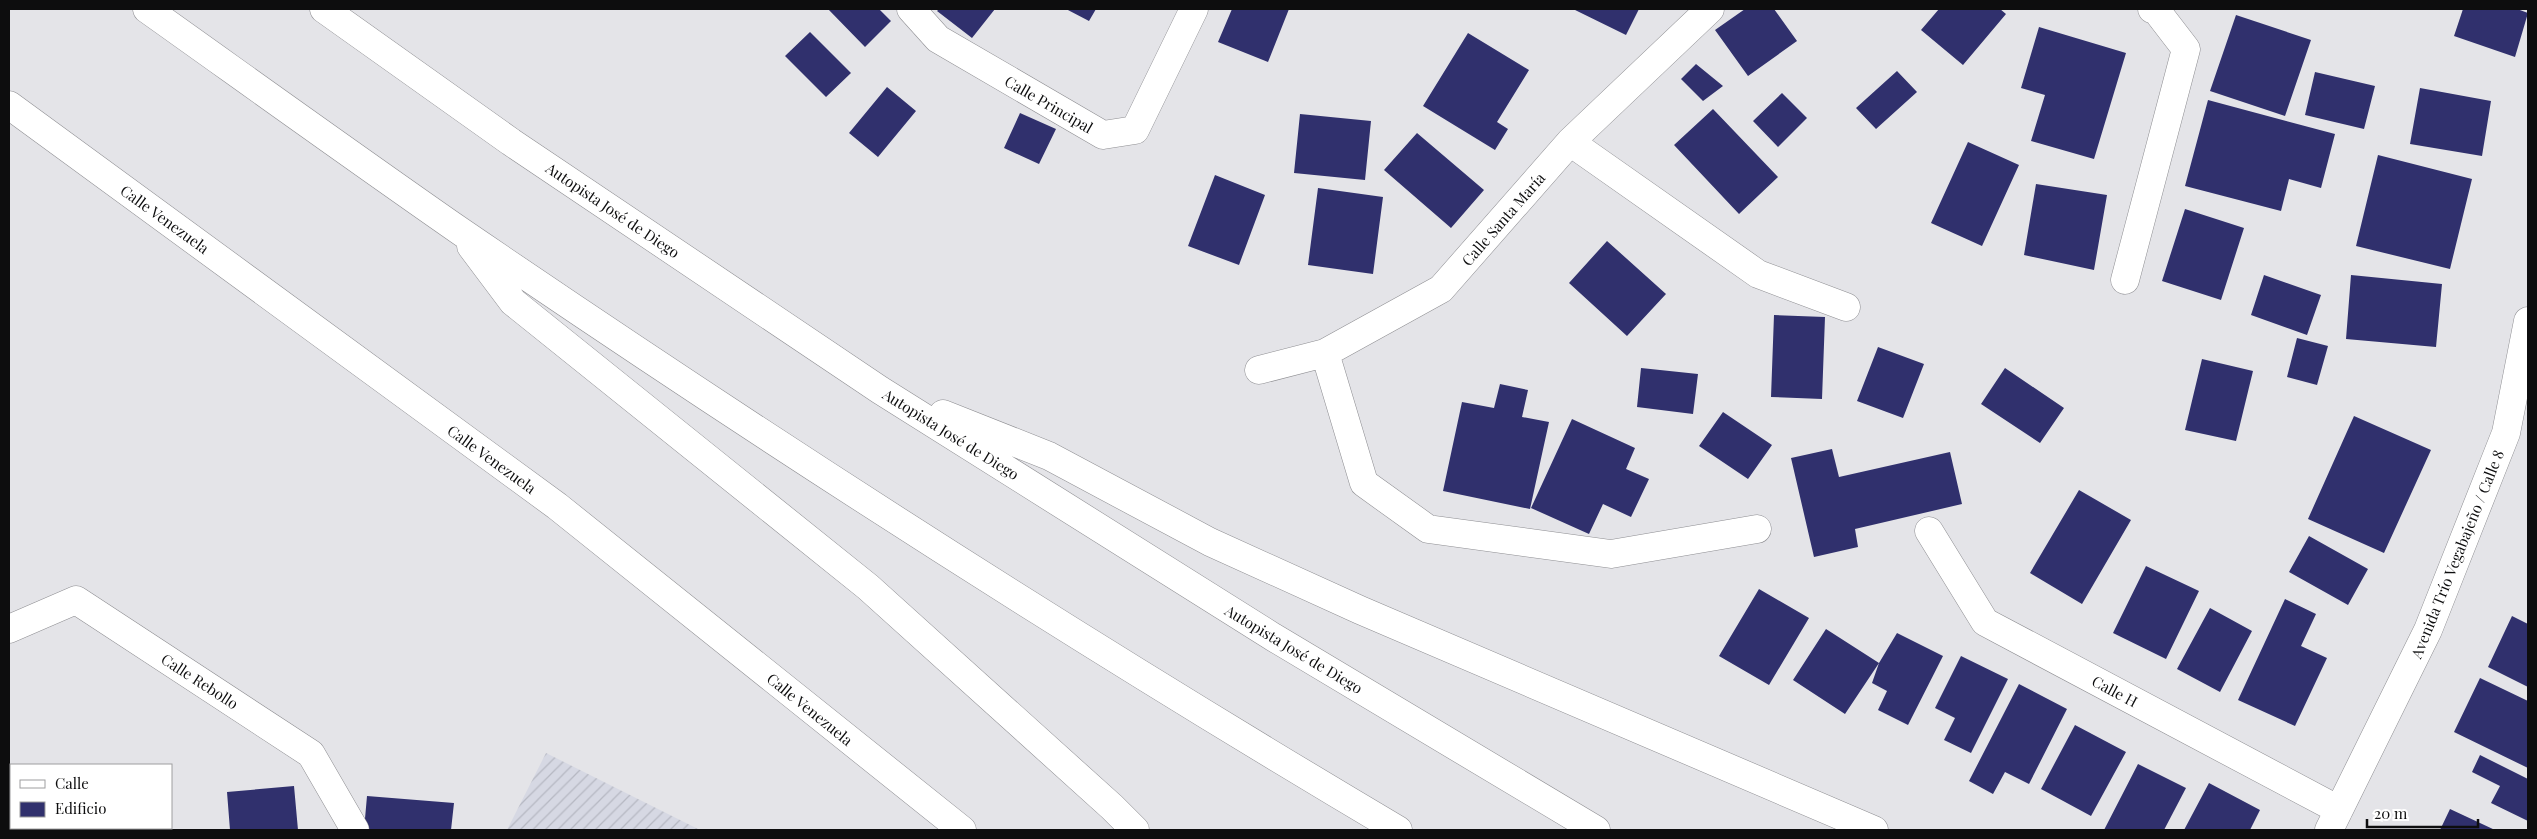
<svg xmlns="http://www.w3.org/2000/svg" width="2537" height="839" viewBox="0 0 2537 839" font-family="'Playfair Display',serif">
  <defs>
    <pattern id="industrial-furrows" width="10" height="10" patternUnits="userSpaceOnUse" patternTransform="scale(1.25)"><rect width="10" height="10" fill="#d6d8e3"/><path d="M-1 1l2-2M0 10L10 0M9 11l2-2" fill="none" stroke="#b6b8c2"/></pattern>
  </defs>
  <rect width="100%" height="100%" fill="#e4e4e8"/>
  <path fill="url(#industrial-furrows)" d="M546 753 700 830H507Z"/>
  <path fill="#30306d" d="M828 9H879L891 21 865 47Z
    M939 9H995L972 38 937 11Z
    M1066 9H1096L1089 21Z
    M1232 9H1289L1268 62 1218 42Z
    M1573 9H1639L1626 35Z
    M1745 9H1774L1797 41 1748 76 1715 30Z
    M1939 9H2000L2006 14 1963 65 1921 30Z
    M2463 9H2517L2528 13 2515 57 2454 36Z
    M2236 15 2311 40 2285 116 2210 91Z
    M2039 27 2126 53 2094 159 2031 141 2045 95 2021 88Z
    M810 32 851 73 826 97 785 56Z
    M1468 33 1529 70 1497 122 1508 129 1495 150 1423 106Z
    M1696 64 1723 86 1703 101 1681 79Z
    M1897 71 1917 92 1876 129 1856 108Z
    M2315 72 2375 86 2364 129 2305 115Z
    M887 87 916 111 878 157 849 133Z
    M2420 88 2491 101 2482 156 2410 144Z
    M1782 93 1807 118 1778 147 1753 121Z
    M2208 100 2335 134 2321 188 2289 179 2281 211 2185 186Z
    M1713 109 1778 177 1739 214 1674 145Z
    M1020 113 1056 129 1039 164 1004 148Z
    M1300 114 1371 121 1365 180 1294 173Z
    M1417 133 1484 190 1451 228 1384 170Z
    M1968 142 2019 165 1982 246 1931 223Z
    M2378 155 2472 179 2450 269 2356 246Z
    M1215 175 1265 195 1239 265 1188 246Z
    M2036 184 2107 195 2094 270 2024 255Z
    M1318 188 1383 197 1373 274 1308 265Z
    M2185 209 2244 228 2221 300 2162 281Z
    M1607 241 1666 294 1627 336 1569 283Z
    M2264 275 2321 295 2307 335 2251 315Z
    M2351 275 2442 284 2436 347 2346 339Z
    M1774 315 1825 317 1822 399 1771 397Z
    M2297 338 2328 346 2317 385 2287 377Z
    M1878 347 1924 364 1903 418 1857 401Z
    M2202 359 2253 371 2236 441 2185 430Z
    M1641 368 1698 374 1693 414 1637 407Z
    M2005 368 2064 408 2040 443 1981 404Z
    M1500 384 1528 390 1522 417 1549 422 1530 509 1443 491 1462 402 1494 408Z
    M1723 412 1772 445 1748 479 1699 446Z
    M2354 416 2431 450 2384 553 2308 519Z
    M1572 419 1635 448 1626 469 1649 479 1631 517 1603 504 1589 534 1531 508Z
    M1832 449 1839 477 1950 452 1962 504 1855 529 1858 547 1814 557 1791 458Z
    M2079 490 2131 520 2082 604 2030 573Z
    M2309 536 2368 569 2348 605 2289 572Z
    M2146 566 2199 591 2166 659 2113 633Z
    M1759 589 1809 618 1769 685 1719 656Z
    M2285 599 2316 614 2301 646 2327 658 2295 726 2238 700Z
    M2210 608 2252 631 2220 692 2177 669Z
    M2512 616 2528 624V687L2488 667Z
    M1826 629 1879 663 1845 714 1793 680Z
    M1897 633 1943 656 1908 725 1878 710 1887 691 1872 683 1879 663Z
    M1961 656 2008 679 1971 753 1944 740 1955 718 1935 708Z
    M2480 678 2528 701V768L2454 732Z
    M2019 684 2067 709 2029 784 2005 772 1993 794 1969 781Z
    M2075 725 2126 752 2091 816 2041 789Z
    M2480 755 2528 779V821L2491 803 2500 786 2472 772Z
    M2138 764 2186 788 2164 830H2104Z
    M2209 783 2260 810 2250 830H2184Z
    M294 786 298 830H230L227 792Z
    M367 796 454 803 451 830H364Z
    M2450 809 2495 830H2440Z"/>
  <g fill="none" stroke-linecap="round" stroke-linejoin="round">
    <defs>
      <path id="minor" d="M911 9 938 39 1103 135 1135 130 1194 9
        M9 105 557 506 962 830
        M1570 142 1758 274 1846 307
        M2125 280 2186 49 2156 10 2152 9
        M1325 353 1364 483 1428 529 1611 554 1757 529
        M1259 370 1325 353 1441 289 1570 142 1710 9
        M1929 531 1985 622 2339 810
        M9 629 76 600 311 754 355 830
        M2329 830 2428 630 2506 433 2528 321"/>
      <path id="highway" d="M147 9C251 83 355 158 460 231 766 440 1079 641 1398 830
        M324 9 511 142 880 390 1273 637 1596 830
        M471 246 513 302 868 587 1112 807 1135 830
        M943 414 1049 456 1210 542 1360 610 1874 830"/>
    </defs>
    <use href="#minor" stroke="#8e8e92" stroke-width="29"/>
    <use href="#highway" stroke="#8e8e92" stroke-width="29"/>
    <use href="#minor" stroke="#fff" stroke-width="28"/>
    <use href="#highway" stroke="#fff" stroke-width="28"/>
  </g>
  <g text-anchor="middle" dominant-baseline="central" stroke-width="5" stroke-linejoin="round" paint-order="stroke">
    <g font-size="15" fill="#0d0d0e" stroke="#fff">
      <text transform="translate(1049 104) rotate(30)">Calle Principal</text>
      <text transform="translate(613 210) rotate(34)">Autopista José de Diego</text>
      <text transform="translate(165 219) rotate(36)">Calle Venezuela</text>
      <text transform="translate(1503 219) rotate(-49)">Calle Santa María</text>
      <text transform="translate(951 434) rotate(32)">Autopista José de Diego</text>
      <text transform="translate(492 459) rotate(36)">Calle Venezuela</text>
      <text transform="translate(2457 554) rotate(-68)">Avenida Trío Vegabajeño / Calle 8</text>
      <text transform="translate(1294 649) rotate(31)">Autopista José de Diego</text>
      <text transform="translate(200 681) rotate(33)">Calle Rebollo</text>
      <text transform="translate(2115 691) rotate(28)">Calle H</text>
      <text transform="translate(810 709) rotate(39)">Calle Venezuela</text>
    </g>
  </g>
  <rect width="2537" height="839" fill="none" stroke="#0d0d0e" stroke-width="20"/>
  <rect x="10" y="764" width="162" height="65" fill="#ffffff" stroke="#9e9e9f"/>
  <rect x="20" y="780" width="25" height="8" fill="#ffffff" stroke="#9e9e9f"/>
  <text x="55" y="789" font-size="15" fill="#0d0d0e">Calle</text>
  <rect x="20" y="802" width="25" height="15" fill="#30306d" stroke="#9e9e9f"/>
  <text x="55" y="814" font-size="15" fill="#0d0d0e">Edificio</text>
  <path d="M2367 819v8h111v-8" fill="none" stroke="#0d0d0e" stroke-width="2.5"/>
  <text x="2374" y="819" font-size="15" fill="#0d0d0e" stroke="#ffffff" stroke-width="4" paint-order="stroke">20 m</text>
</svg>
